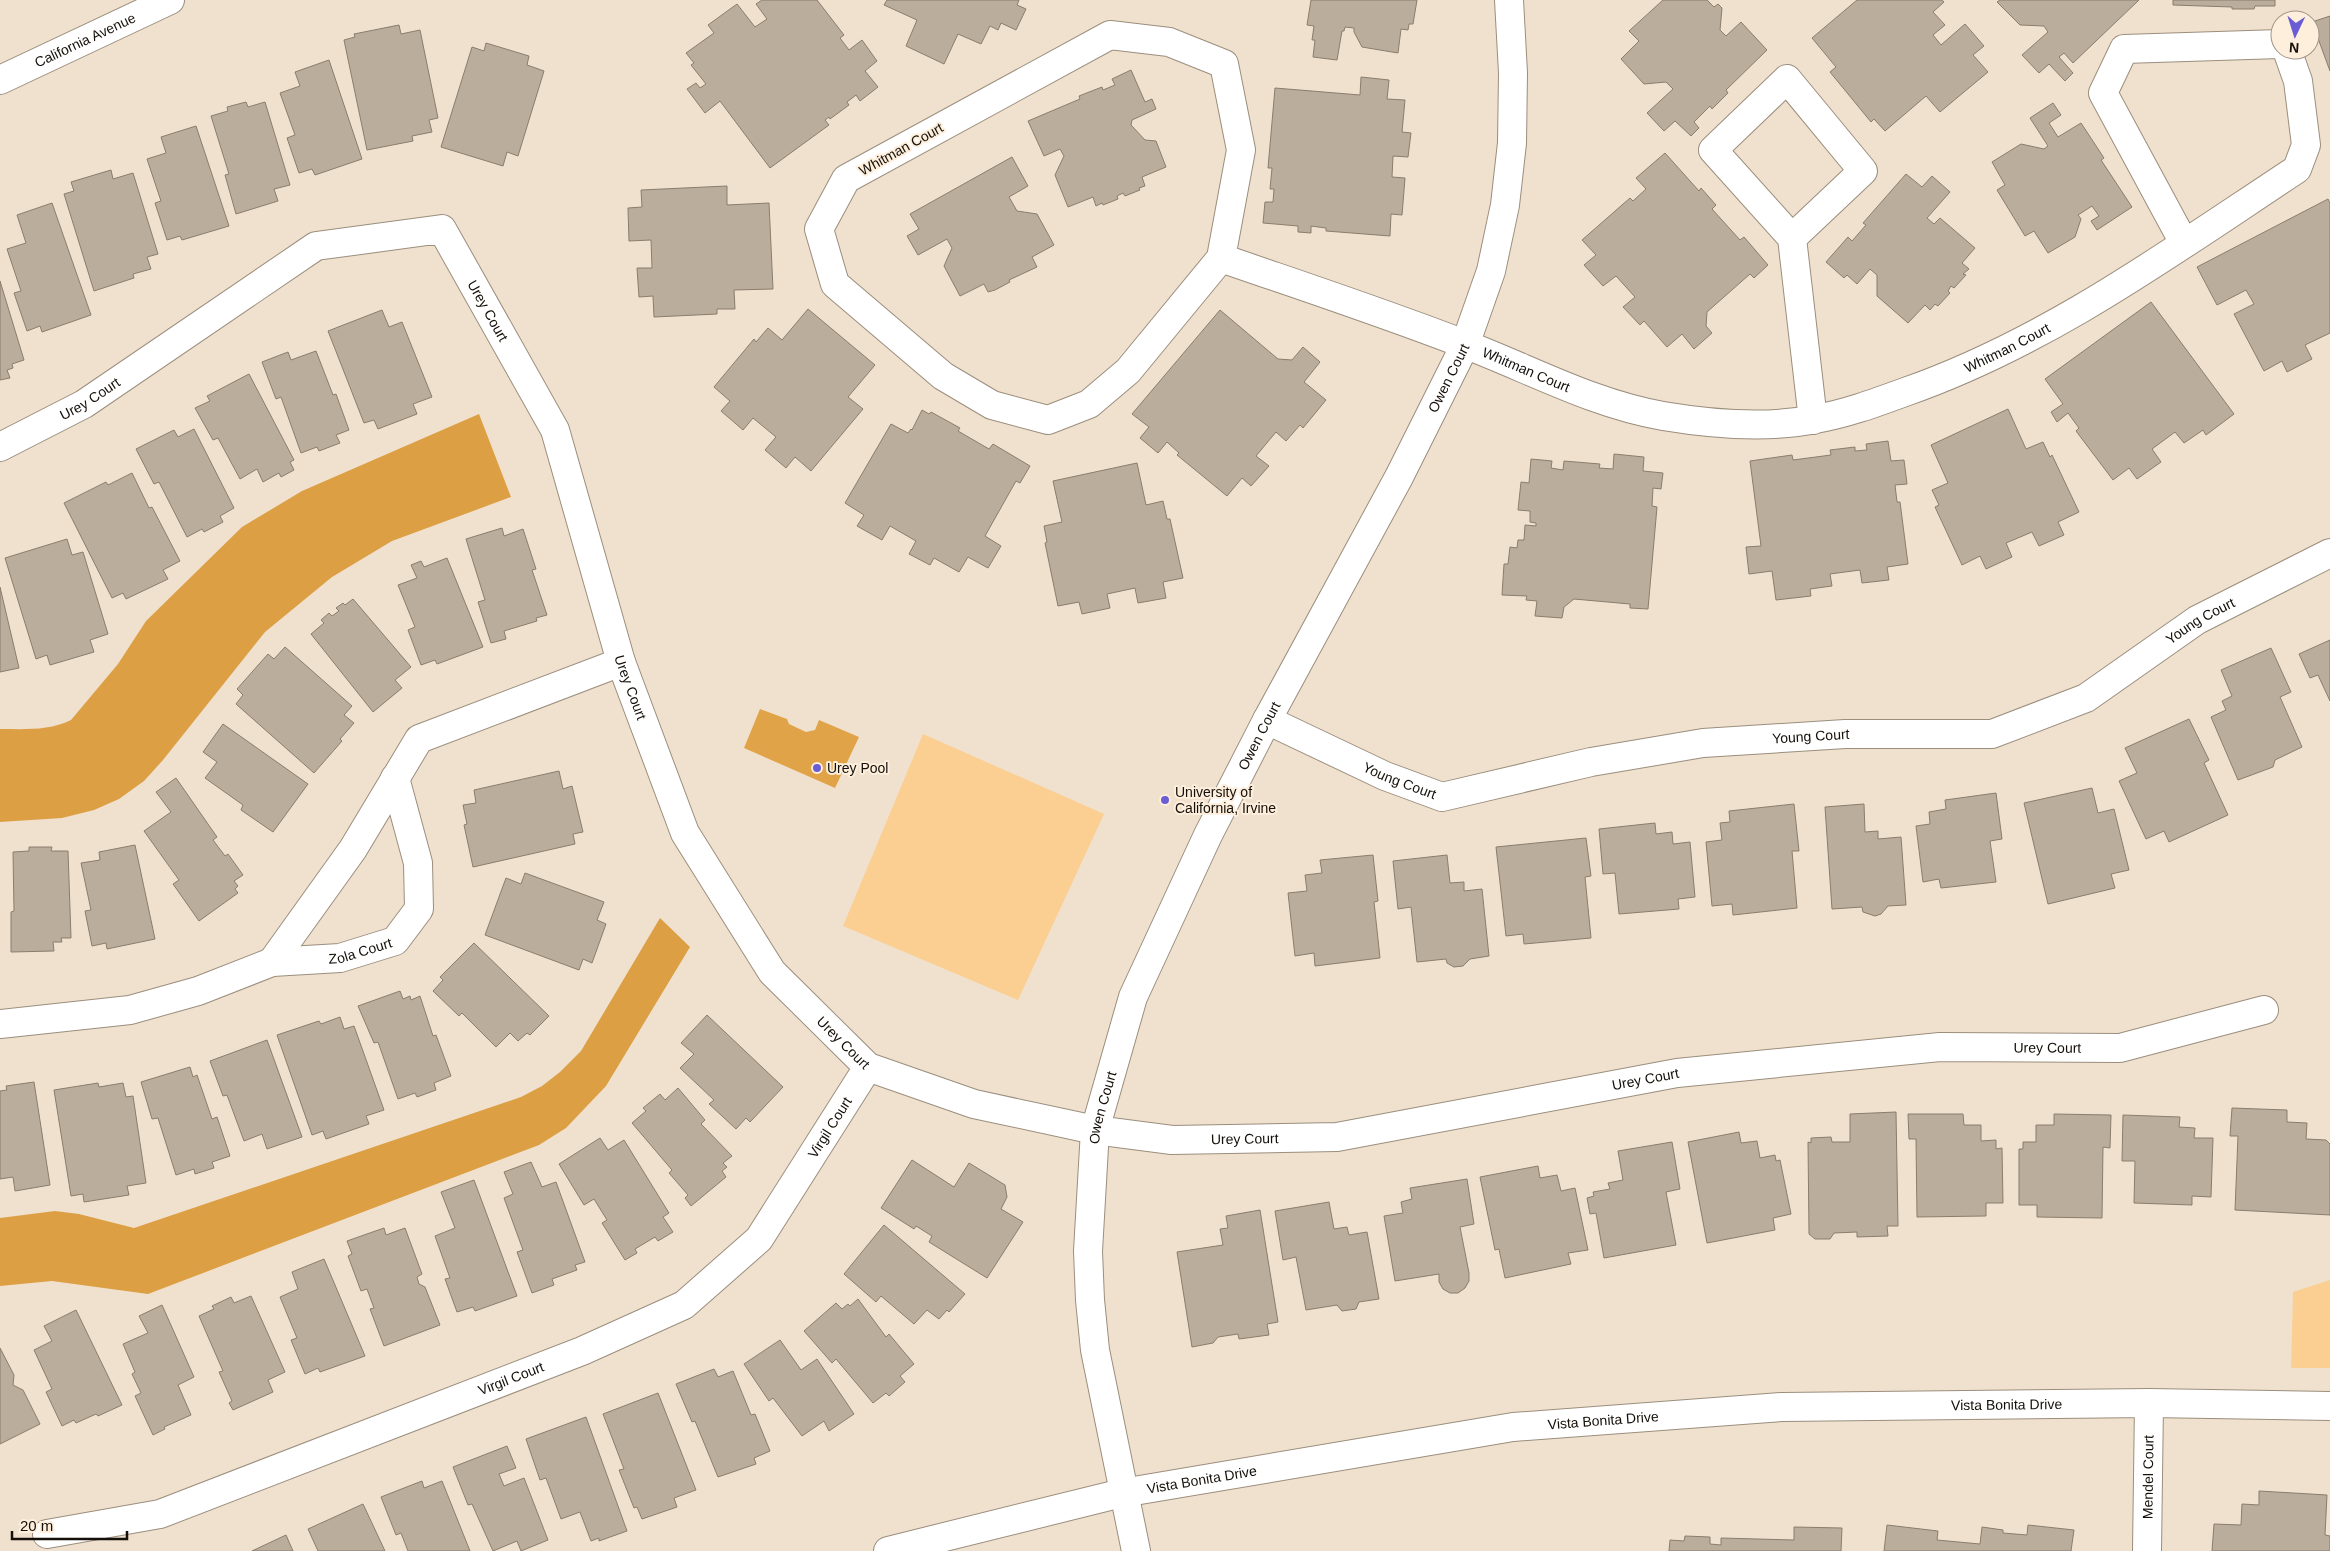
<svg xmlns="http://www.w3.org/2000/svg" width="2330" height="1551" viewBox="0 0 2330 1551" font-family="Helvetica,sans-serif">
  <rect width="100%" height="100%" fill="#f0e1cf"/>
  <path fill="#fbce91" d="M923 734 1104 814 1018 1000 843 926Z
    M2330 1280V1368H2291L2293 1292Z"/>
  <path fill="#dc9f44" d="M479 414 511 497 392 541 332 577 265 632 163 760 144 781 119 799 94 810 62 818 0 822V729C24 729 49 731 71 720L118 664 146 621 242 527 302 491Z
    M660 918 690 947 606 1086 566 1128 539 1145 148 1294 52 1281 0 1286V1218L55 1211 79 1214 134 1228 521 1097 542 1086 560 1072 581 1051Z"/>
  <path fill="#e0a348" d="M760 709 787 719 789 724 806 732 815 730 819 720 859 737 835 788 744 748Z"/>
  <path fill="#bbad9c" stroke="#8a7d6c" d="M762 0H817L844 35 840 38 849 50 862 40 877 61 865 71 878 87 860 101 856 95 847 102 849 105 830 119 829 117 825 120 829 125 770 168 720 101 705 113 687 89 696 83 700 88 706 84 691 65 694 63 686 53 714 33 708 25 737 4 755 27 767 19 756 4Z
    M887 0H1019L1017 5 1026 9 1016 30 1001 23 998 30 990 26 981 44 958 34 944 64 906 46 917 20 884 5Z
    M1311 0H1417L1413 24H1409L1408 30 1401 29 1398 53 1362 47 1354 32V28L1345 27 1344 31H1342L1337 60 1313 57 1315 40H1312L1314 26 1307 25Z
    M1663 0H1707L1714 7 1718 4 1722 8 1720 30 1726 36 1741 22 1767 50 1726 90 1728 93 1712 109 1710 106 1694 122 1699 128 1691 136 1675 121 1664 131 1647 113 1673 89 1666 82 1644 84 1621 59 1639 41 1629 31Z
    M1857 0H1942L1944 2 1933 12 1945 25 1933 35 1941 45 1965 24 1984 46 1973 55 1988 72 1940 112 1926 96 1885 131 1874 119 1871 122 1830 72 1836 67 1812 38Z
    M2000 0H2139L2073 63 2064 53 2059 57 2073 73 2065 81 2049 64 2039 73 2022 55 2048 32 2044 26 2020 25 1997 2Z
    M2173 0H2275V6H2255L2254 9H2232V7L2173 5Z
    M2330 16V71L2312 22Z
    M399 25 401 34 420 30 438 118 429 120 432 132 412 136 413 141 367 150 344 40 355 37 354 34Z
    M486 43 529 56 527 65 544 71 518 156 507 152 503 166 441 147 472 47 484 51Z
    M329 60 362 159 315 175 312 169 299 173 287 138 295 135 280 93 300 86 295 72Z
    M1131 70 1145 102 1152 99 1156 109 1132 120 1131 125 1145 140 1156 141 1166 167 1142 177 1145 186 1139 188 1140 190 1125 196 1123 193 1117 196 1118 199 1103 205 1102 203 1096 206 1093 197 1068 207 1055 175 1064 156 1060 149 1044 156 1028 121 1080 99 1079 96 1102 87 1103 90 1115 85 1112 79Z
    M1361 77 1389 80 1387 99 1405 100 1402 132 1411 133 1408 157 1393 156 1392 177 1405 178 1402 215 1391 214 1390 236 1326 231V228L1311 226V233L1298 232V226L1263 223 1265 202H1273L1274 189H1270L1272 168H1268L1275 88 1360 95Z
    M246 102 248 107 265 102 290 185 274 189 278 201 236 214 225 175 229 174 211 116 228 111 227 107Z
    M2053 103 2061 115 2049 123 2058 137 2081 123 2104 158 2101 160 2132 207 2097 230 2091 221 2099 216 2092 206 2078 215 2081 219 2075 237 2048 253 2034 231 2025 236 1997 190 2005 185 1992 162 2021 144 2044 149 2048 146 2030 118Z
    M196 126 229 226 182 240 180 236 167 240 155 203 161 201 147 159 166 153 161 137Z
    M1665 153 1699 191 1701 188 1716 205 1712 209 1740 240 1744 237 1768 265 1754 278 1750 274 1707 312 1706 326 1712 333 1694 349 1682 334 1667 347 1644 321 1640 325 1623 307 1635 297 1616 276 1603 286 1584 265 1596 255 1582 240 1630 198 1633 201 1646 189 1636 178Z
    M1012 157 1028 186 1009 197 1017 211 1037 214 1054 245 1032 257 1037 267 1009 280 1010 282 995 290 988 292 984 284 960 296 944 266 952 248 947 239 918 255 907 236 919 229 910 214Z
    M111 170 113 179 133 173 158 254 147 257 151 269 133 274 134 278 94 291 64 194 74 191 71 182Z
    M1906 174 1922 187 1932 176 1950 192 1927 218 1934 224 1940 218 1975 248 1962 263 1969 269 1963 274 1966 275 1954 288 1951 286 1948 291 1950 293 1938 306 1935 304 1930 310 1925 305 1908 323 1877 296V275L1870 269 1857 284 1847 275 1844 278 1826 262 1848 237 1852 241 1866 225 1863 223Z
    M727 186V205L769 203 773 289 734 290 735 309H717V314L654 317 653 296 639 297 637 268H652L651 240 629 241 628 208 642 207 641 190Z
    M2328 199 2330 203V333L2305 345 2312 359 2287 372 2282 361 2264 371 2234 314 2254 304 2246 290 2217 305 2197 267Z
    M52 203 91 315 42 332 40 326 27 331 14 293 21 291 7 249 26 243 17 215Z
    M0 281 24 360 12 364 13 368 7 370 10 378 0 380Z
    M2151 302 2234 414 2206 435 2203 430 2184 443 2175 432 2152 449 2161 462 2137 479 2129 468 2113 480 2076 431 2079 428 2068 413 2057 422 2051 412 2063 404 2045 379Z
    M808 309 875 365 848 397 863 409 811 471 795 457 786 468 765 450 776 437 753 418 743 430 721 411 730 401 714 387 754 339 756 342 768 328 782 340Z
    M382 310 389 327 402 322 432 397 413 404 417 414 378 429 374 420 364 423 328 331Z
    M1220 310 1278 359 1292 360 1303 347 1320 362 1304 382 1326 400 1303 428 1300 425 1286 441 1276 432 1256 456 1269 466 1251 486 1242 478 1227 496 1177 455 1179 453 1167 442 1158 453 1140 438 1149 427 1132 414Z
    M316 351 333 395 336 394 349 430 336 435 340 443 319 451 317 447 301 453 281 397 276 399 262 362 288 352 291 360Z
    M249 374 294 460 290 462 294 470 281 477 279 473 263 482 257 469 240 479 218 438 213 440 195 408 210 401 207 396Z
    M2008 409 2026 449 2043 442 2050 457 2052 455 2079 512 2058 522 2064 535 2039 546 2032 532 2006 543 2012 557 1986 569 1980 556 1962 565 1935 507 1939 505 1932 490 1948 483 1931 445Z
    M922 410 929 414 931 412 960 428 958 431 989 449 993 444 1030 466 1020 483 1016 481 985 536 1001 546 988 568 968 557 959 572 934 558 930 565 909 554 916 541 890 526 882 540 857 526 864 515 845 503 891 424 908 433 911 429 912 430Z
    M194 429 234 508 220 516 223 522 204 532 202 529 187 537 159 482 154 484 136 449 174 430 178 437Z
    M1888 441 1891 461 1904 460 1907 484 1895 485 1897 502H1900L1908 564 1887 567 1889 580 1862 583 1860 570 1830 574 1832 586 1810 589 1811 596 1776 600 1772 571 1749 574 1746 547 1761 546 1750 461 1792 455 1793 460 1831 455 1830 450 1855 447V451L1867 450 1866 444Z
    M1614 454 1644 457 1643 471 1663 473 1661 489 1653 488 1652 506 1657 507 1648 609 1630 608V604L1574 599 1564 607 1562 618 1535 616 1537 601 1526 600 1527 596 1502 595 1504 564H1508L1510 547 1517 548 1518 540H1524L1525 525 1536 526V523L1530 522V511L1518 510 1521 482 1529 483 1531 459 1552 461 1551 468 1563 470 1564 461 1600 464 1599 468 1613 469Z
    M1137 463 1146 505 1163 501 1167 519H1170L1183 578 1163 582 1166 598 1138 603 1135 588 1107 594 1110 608 1082 614 1079 602 1058 606 1045 543 1047 542 1044 526 1062 522 1053 481Z
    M132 473 149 508 152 507 180 561 163 570 168 579 126 599 123 593 112 598 64 503 106 482 108 485Z
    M502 528 504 536 523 529 536 569 532 570 547 615 536 618 537 621 504 631 506 639 491 643 478 602 485 600 466 539Z
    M67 539 72 555 83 552 108 634 90 640 94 652 50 665 47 655 36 659 5 558Z
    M447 558 483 647 437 664 435 660 421 665 408 630 415 627 398 585 417 578 411 565 421 561 424 567Z
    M0 587 19 668 0 672Z
    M353 599 411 667 395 680 402 688 373 712 311 634 324 623 321 620 329 613 332 616 339 611 336 608 343 603 345 605Z
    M2330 640V701L2318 675 2310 678 2299 654Z
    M285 647 352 706 344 715 354 723 340 739 342 741 314 773 236 704 243 695 237 689 268 654 274 659Z
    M2271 648 2291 692 2280 697 2302 747 2275 760 2273 767 2238 780 2211 717 2226 710 2222 701 2232 696 2221 670Z
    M2189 719 2209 760 2204 763 2228 815 2169 842 2164 831 2146 839 2119 781 2137 773 2125 748Z
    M223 724 308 784 273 832 241 810 243 805 205 778 217 762 203 752Z
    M559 771 563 789 572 786 583 832 573 834 575 844 473 867 464 825 467 824 463 805 476 803 474 790Z
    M176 778 217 837 213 840 225 856 228 854 243 875 234 881 238 886 235 889 238 893 199 921 173 884 179 880 144 831 171 812 156 792Z
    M2092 788 2098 813 2114 809 2129 870 2111 874 2115 888 2048 904 2024 803Z
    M1996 793 2002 839 1990 841 1996 882 1941 888 1939 879 1923 882 1916 826 1930 824 1929 812 1946 809 1945 800Z
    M1794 804 1799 851H1792L1797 908 1733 915 1732 904 1712 906 1706 842 1722 840 1720 823 1730 822 1729 811Z
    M1864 804 1865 832 1878 831V839L1901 837 1906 905 1888 906 1881 914 1875 916 1863 912 1862 907 1832 909 1825 807Z
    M1655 823 1656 834 1672 832 1673 844 1690 842 1695 897 1678 899 1679 909 1619 914 1615 873 1603 874 1599 829Z
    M1586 838 1591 876 1585 877 1591 938 1524 944 1523 934 1506 936 1496 847Z
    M135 845 155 939 107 949 106 943 92 946 85 911 91 910 81 863 100 860 99 852Z
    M29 847H52L51 851H68L71 938H61L62 942H53L54 951 11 952V912L14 911 13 852 29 851Z
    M1373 855 1378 901 1374 902 1380 958 1315 966 1314 953 1295 956 1288 893 1307 891 1305 875 1322 873 1320 860Z
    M1447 855 1450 883 1464 882V891L1482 889 1489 956 1470 959 1463 966 1454 967 1447 963 1446 959 1417 962 1411 907 1398 909 1393 861Z
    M525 873 604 902 597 920 606 924 592 963 583 959 579 970 485 935 506 878 521 884Z
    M474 943 549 1016 530 1035 527 1033 518 1041 510 1033 496 1047 462 1013 459 1016 433 991 443 980 440 977Z
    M400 991 403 999 410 996 411 1000 420 996 433 1036 436 1035 451 1076 434 1083 436 1090 417 1097 415 1093 398 1099 378 1042 374 1043 358 1006Z
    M707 1015 783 1087 750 1122 746 1118 736 1129 709 1104 714 1100 680 1068 694 1054 681 1043Z
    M340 1017 344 1029 354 1026 384 1110 366 1116 369 1124 326 1139 323 1131 312 1135 277 1035 319 1021 321 1024Z
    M267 1040 302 1137 267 1149 262 1134 244 1141 227 1095 223 1096 210 1061Z
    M190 1067 193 1077 197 1075 212 1119 217 1117 230 1156 212 1162 214 1168 195 1174 194 1169 176 1175 158 1118 152 1119 141 1082Z
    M34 1082 50 1185 15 1191 13 1177 0 1179V1091L7 1090 6 1086Z
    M98 1083 99 1087 123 1083 126 1097 133 1096 146 1183 127 1186 129 1195 84 1202 83 1194 71 1196 54 1090Z
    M678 1088 705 1120 701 1124 732 1156 723 1163 727 1167 722 1171 726 1177 691 1206 685 1198 688 1195 669 1173 672 1170 632 1123 646 1111 643 1108 660 1094 665 1100Z
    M2232 1108 2287 1110V1122L2307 1123 2306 1139 2326 1140 2330 1144V1215L2235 1210 2238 1136H2230Z
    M1896 1112 1898 1226H1887L1888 1236 1857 1237V1232L1834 1233 1830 1239H1815L1809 1234 1808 1142 1811 1143V1138L1831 1137 1832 1142H1850V1114Z
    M1908 1114H1963L1964 1125H1981V1141L1996 1140V1149L2002 1148 2003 1203H1986V1216L1917 1217 1916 1139H1909Z
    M2054 1114 2111 1115 2110 1148 2103 1147 2102 1218 2037 1217V1205H2019V1149H2023V1142H2036V1125H2054Z
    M2123 1115 2180 1117 2179 1127 2195 1128 2194 1138H2213L2211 1197 2192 1196V1205L2134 1203 2135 1161H2122Z
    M1739 1132 1741 1143 1757 1141 1760 1158 1775 1155 1776 1161 1780 1160 1791 1214 1773 1218 1775 1230 1707 1243 1688 1142Z
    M600 1138 608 1150 624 1140 669 1213 663 1217 673 1232 658 1241 655 1237 635 1249 637 1253 625 1260 602 1223 607 1220 594 1199 584 1205 559 1164Z
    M1672 1142 1680 1189 1666 1192 1676 1245 1604 1258 1596 1213 1590 1214 1587 1198 1594 1196 1593 1192 1610 1189 1608 1183 1623 1180 1618 1151Z
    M912 1160 954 1187 969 1163 1005 1185 1007 1197 1001 1209 1023 1222 987 1278 929 1242 932 1236 916 1226 914 1229 881 1208Z
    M531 1162 542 1187 556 1182 585 1262 575 1265 577 1270 552 1279 554 1285 532 1293 517 1252 523 1250 504 1198 513 1194 504 1172Z
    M1538 1166 1540 1178 1557 1175 1561 1191 1575 1188 1588 1250 1568 1253 1571 1264 1505 1278 1499 1249 1495 1250 1480 1177Z
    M1467 1179 1474 1224 1460 1227 1469 1273V1281L1465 1288 1458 1293H1450L1443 1289 1439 1282V1274L1395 1281 1384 1216 1403 1213 1401 1202 1412 1199 1410 1188Z
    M474 1180 517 1296 475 1311 473 1307 457 1312 445 1279 450 1278 435 1236 455 1228 441 1192Z
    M1329 1202 1334 1229 1347 1227 1349 1235 1367 1232 1379 1299 1359 1302 1356 1309 1342 1311 1337 1305 1306 1310 1296 1257 1283 1260 1275 1211Z
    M1260 1210 1278 1322 1267 1324 1269 1335 1239 1339 1238 1334 1218 1337 1213 1343 1192 1347 1177 1252 1223 1245 1220 1229 1228 1228 1226 1216Z
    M884 1225 965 1294 949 1312 947 1310 939 1319 927 1310 914 1324 881 1296 876 1302 844 1274Z
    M384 1228 386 1235 405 1228 422 1274 417 1277 419 1284 425 1287 440 1325 384 1346 370 1309 374 1308 367 1289 361 1291 348 1256 352 1254 347 1241Z
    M324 1259 365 1356 320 1372 318 1368 305 1374 291 1340 297 1338 280 1297 298 1289 292 1272Z
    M251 1296 285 1372 268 1380 273 1392 233 1410 229 1403 232 1401 219 1372 223 1371 199 1316 214 1309 212 1306 231 1297 234 1303Z
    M858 1299 886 1337 889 1334 914 1364 900 1376 905 1382 889 1396 886 1393 873 1403 836 1359 832 1363 804 1331 836 1303 842 1309 848 1304 850 1306Z
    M162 1305 194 1377 178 1385 191 1415 164 1427 165 1429 153 1435 135 1396 141 1393 132 1374 135 1372 123 1344 148 1333 139 1316Z
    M76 1310 122 1405 98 1416 96 1414 76 1423 74 1420 62 1426 46 1392 52 1389 34 1350 52 1341 44 1326Z
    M780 1340 801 1370 817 1359 854 1414 829 1431 824 1421 802 1436 773 1398 769 1401 744 1364Z
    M0 1348 14 1375 13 1385 23 1390 40 1424 0 1444Z
    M714 1369 718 1377 733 1371 751 1415 755 1414 770 1451 754 1458 756 1464 718 1477 695 1421 692 1422 676 1384Z
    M658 1393 696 1490 674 1498 677 1507 642 1519 637 1507 634 1508 619 1470 624 1469 603 1414Z
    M586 1417 627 1531 599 1541V1538L591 1541 580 1512 561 1519 546 1478 540 1480 526 1439Z
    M507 1446 516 1468 499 1474 504 1486 524 1478 548 1540 521 1551 517 1541 493 1551 472 1504 468 1505 453 1467Z
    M422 1481 424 1488 442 1481 470 1551H408L401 1533 396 1535 381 1497Z
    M2259 1491 2327 1495 2325 1535 2330 1536V1551H2212L2214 1524 2241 1525 2242 1504 2259 1505Z
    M363 1504 385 1551H318L308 1529Z
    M1887 1525 1938 1531 1937 1540 1980 1544 1982 1527 2003 1530V1533L2027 1535 2028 1525 2074 1530 2071 1551H1884Z
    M1794 1527 1842 1528 1841 1551H1669L1670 1540 1684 1541 1685 1536 1710 1537V1544L1721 1545V1538L1794 1540Z
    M286 1535 293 1551H252Z"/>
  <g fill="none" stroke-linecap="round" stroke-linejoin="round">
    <defs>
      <g id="minor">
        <path d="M1110 35 1169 42 1224 64 1241 150 1221 258 1128 371 1089 404 1048 420 992 405 943 376 835 284 819 229 846 179Z"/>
        <path d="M1792 238 1713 150 1787 79 1863 171 1792 238 1813 420"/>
        <path d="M2184 243 2103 93 2124 49 2280 44"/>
        <path id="s1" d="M1221 258C1302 286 1384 313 1464 344 1530 369 1593 404 1663 416 1711 424 1767 429 1815 419 1845 414 1875 403 1905 392 2048 342 2171 252 2297 169L2306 145 2298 81 2287 50"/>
        <path id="s2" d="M0 447 84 404 316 246 442 229 555 430 621 662 685 833 772 972 868 1067 974 1104 1095 1130 1172 1140 1337 1137 1677 1073 1940 1047 2120 1048 2264 1010"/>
        <path id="s3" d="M1267 720 1385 776 1442 797 1591 762 1703 743 1845 734H1992L2086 698 2197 620 2330 553"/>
        <path d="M272 962 353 849 419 739 621 662"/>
        <path id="s4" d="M0 1024 130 1010 198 991 272 962 340 958 395 941 419 909 418 863 395 778"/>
        <path id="s5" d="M47 1534 160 1514 582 1351 684 1305 759 1239 868 1067"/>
        <path id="s6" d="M1136 1551 1095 1350 1090 1300 1088 1251 1095 1130 1133 997 1208 835 1267 720 1399 477 1465 345 1491 271 1505 205 1512 143 1513 73 1509 0"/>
        <path id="s7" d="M2147 1551 2149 1403"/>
      </g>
      <g id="tertiary">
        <path id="s8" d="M0 80 170 0"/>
        <path id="s9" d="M888 1551 1122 1493 1513 1427 1782 1407 2149 1403 2330 1406"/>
      </g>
    </defs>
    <use href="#minor" stroke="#9b8e7d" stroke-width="30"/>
    <use href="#tertiary" stroke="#9b8e7d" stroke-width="30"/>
    <use href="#minor" stroke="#fff" stroke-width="28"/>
    <use href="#tertiary" stroke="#fff" stroke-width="28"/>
  </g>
  <g fill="#6a5cd5" stroke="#fdefdc" stroke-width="2">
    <circle cx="817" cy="768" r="5"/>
    <circle cx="1165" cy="800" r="5"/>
  </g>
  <g text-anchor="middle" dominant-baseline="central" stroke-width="4" stroke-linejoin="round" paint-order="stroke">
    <g font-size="14" fill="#140f09" stroke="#fdefdc">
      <text stroke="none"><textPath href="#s8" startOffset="94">California Avenue</textPath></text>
      <text transform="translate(901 149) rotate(-29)">Whitman Court</text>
      <text stroke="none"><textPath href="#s2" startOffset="596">Urey Court</textPath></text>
      <text stroke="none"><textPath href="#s1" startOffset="828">Whitman Court</textPath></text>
      <text stroke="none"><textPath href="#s1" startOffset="325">Whitman Court</textPath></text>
      <text stroke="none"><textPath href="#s6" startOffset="1259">Owen Court</textPath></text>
      <text stroke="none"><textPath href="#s2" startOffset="102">Urey Court</textPath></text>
      <text stroke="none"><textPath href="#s3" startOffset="986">Young Court</textPath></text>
      <text stroke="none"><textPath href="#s2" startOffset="1001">Urey Court</textPath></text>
      <text stroke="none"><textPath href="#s6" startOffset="854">Owen Court</textPath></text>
      <text stroke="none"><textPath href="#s3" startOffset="566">Young Court</textPath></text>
      <text stroke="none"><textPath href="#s3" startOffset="146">Young Court</textPath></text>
      <text stroke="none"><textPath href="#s4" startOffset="370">Zola Court</textPath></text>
      <text stroke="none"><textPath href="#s2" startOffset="1421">Urey Court</textPath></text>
      <text stroke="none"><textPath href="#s2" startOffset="2652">Urey Court</textPath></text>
      <text stroke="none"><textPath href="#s2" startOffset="2248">Urey Court</textPath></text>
      <text stroke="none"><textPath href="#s6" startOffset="449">Owen Court</textPath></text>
      <text stroke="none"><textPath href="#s5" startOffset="911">Virgil Court</textPath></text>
      <text stroke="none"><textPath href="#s2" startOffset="1842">Urey Court</textPath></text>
      <text stroke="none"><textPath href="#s5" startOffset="491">Virgil Court</textPath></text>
      <text stroke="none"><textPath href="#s9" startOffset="1132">Vista Bonita Drive</textPath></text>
      <text stroke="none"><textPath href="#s9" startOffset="728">Vista Bonita Drive</textPath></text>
      <text stroke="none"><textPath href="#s7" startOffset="74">Mendel Court</textPath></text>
      <text stroke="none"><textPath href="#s9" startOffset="322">Vista Bonita Drive</textPath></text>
    </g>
    <g font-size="14" fill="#140f09" stroke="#fdefdc" text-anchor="start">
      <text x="827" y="768">Urey Pool</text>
      <text x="1175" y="792">University of<tspan x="1175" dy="16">California, Irvine</tspan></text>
    </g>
  </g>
  <g transform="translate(2295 35) rotate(184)"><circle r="24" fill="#fdefdc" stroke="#a09588"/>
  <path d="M0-4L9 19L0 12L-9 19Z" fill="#6a5cd5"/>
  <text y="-8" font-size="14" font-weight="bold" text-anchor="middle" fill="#140f09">N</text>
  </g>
  <path d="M12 1531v8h115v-8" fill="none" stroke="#140f09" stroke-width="2.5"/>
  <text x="20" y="1531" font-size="15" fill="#140f09" stroke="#fdefdc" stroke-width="4" paint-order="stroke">20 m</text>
</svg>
